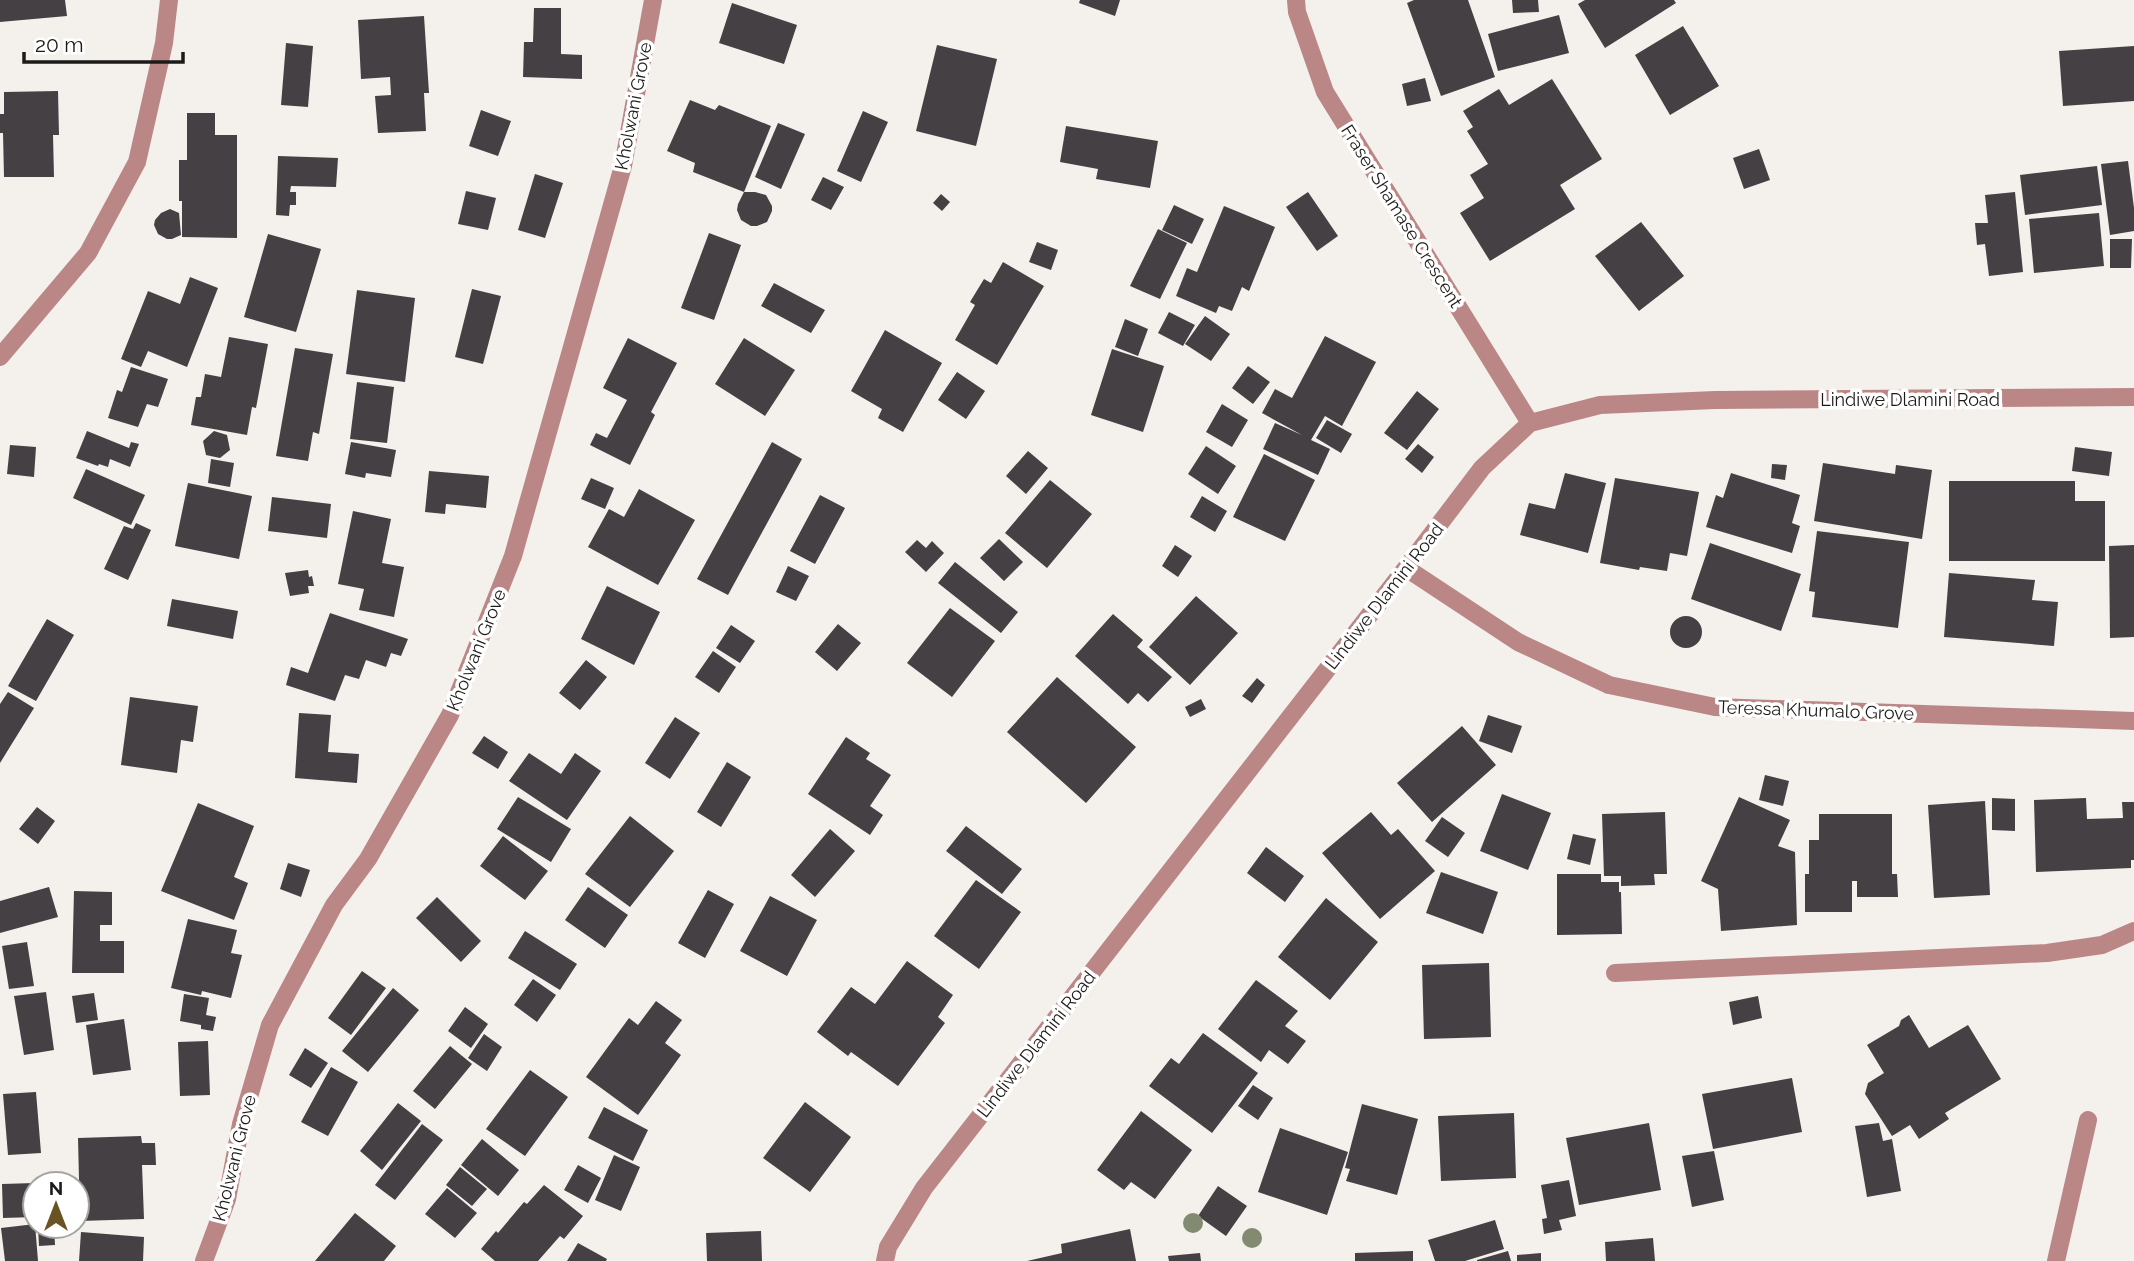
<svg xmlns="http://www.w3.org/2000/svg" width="2134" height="1261" viewBox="0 0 2134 1261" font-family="Raleway,sans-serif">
  <rect width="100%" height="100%" fill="#f4f0eb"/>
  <path fill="#444044" d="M0 0H65L67 16 0 22Z
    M1080 0H1120L1115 16 1079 3Z
    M1414 0H1468L1495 77 1441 96 1407 3Z
    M1512 0H1538L1539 12 1513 13Z
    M1585 0H1674L1676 3 1605 48 1578 4Z
    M732 3 797 25 784 64 719 43Z
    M534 8H561V54L582 55V79L523 77 524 42H533Z
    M1559 15 1569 53 1498 71 1488 34Z
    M424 16 429 93H424L426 131 378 133 375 96 391 95 390 77 361 79 358 20Z
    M1683 26 1719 86 1670 115 1635 55Z
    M286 43 313 46 308 107 281 105Z
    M937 45 997 59 976 146 916 131Z
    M2134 46V101L2063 106 2059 51Z
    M1425 78 1431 101 1407 106 1402 84Z
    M1552 79 1602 159 1560 185 1575 209 1490 261 1460 213 1484 198 1470 175 1488 164 1467 131 1473 127 1463 111 1499 89 1509 105Z
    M58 91 59 135H53L54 177H4L3 133H0V114H4V92Z
    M690 100 715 110 719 105 771 126 744 192 693 172 695 163 667 151Z
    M481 110 511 121 498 156 469 146Z
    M863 111 888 122 861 182 837 171Z
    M187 113H215V135H237V238L182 237V201H179V160H187Z
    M778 123 805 134 781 189 755 177Z
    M1066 126 1158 141 1150 188 1096 179 1098 169 1060 162Z
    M1759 149 1770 180 1744 189 1733 158Z
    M278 156 338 158 336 187 291 186 290 192H296V205H290L289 216 276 215Z
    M2128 161 2134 208V231L2110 235 2101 164Z
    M2097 166 2102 205 2025 215 2020 175Z
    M535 174 563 183 545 238 518 230Z
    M823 177 844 187 831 210 811 200Z
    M466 191 496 198 488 230 458 224Z
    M744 192H755L766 195 772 206V211L767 222 757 226H751L741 220 737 210 738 204Z
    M1308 192 1338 236 1317 251 1286 207Z
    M2015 192 2023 272 1989 276 1985 244 1977 245 1975 223H1988L1985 195Z
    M941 194 950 202 942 211 933 203Z
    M1174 205 1204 219 1192 244 1162 230Z
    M1224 206 1275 227 1249 291 1242 287 1232 311 1219 306 1216 313 1176 296 1187 268 1197 272Z
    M170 209 179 213 181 235 172 239H167L158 234 154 225 155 220 161 213Z
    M2099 213 2104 266 2034 273 2029 219Z
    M1641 222 1684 276 1639 311 1595 256Z
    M1158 229 1187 243 1160 299 1130 286Z
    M709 233 741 245 714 320 681 308Z
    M268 234 321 249 296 332 244 317Z
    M2110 239H2132L2131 268H2110Z
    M1037 242 1058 250 1051 270 1029 262Z
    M1003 262 1044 286 997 365 955 340 975 305 970 302 984 279 991 283Z
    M190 277 218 288 187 367 148 351 141 367 121 359 148 291 180 304Z
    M774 283 825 310 811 333 761 306Z
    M472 289 501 296 483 364 455 357Z
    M357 290 415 298 405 382 346 374Z
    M1169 312 1195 325 1183 346 1158 333Z
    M1205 316 1230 334 1211 361 1185 344Z
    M1125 319 1148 329 1138 356 1115 347Z
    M885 330 942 363 903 432 878 418 882 409 851 391Z
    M1325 336 1376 362 1342 426 1325 416 1311 440 1330 449 1318 475 1263 449 1275 423 1302 435 1262 413 1275 389 1292 398Z
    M229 337 268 344 256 408 252 407 247 435 191 425 196 397H201L205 374 221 377Z
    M628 338 677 363 651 412 655 415 630 465 590 445 596 433 607 438 627 400 603 388Z
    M744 338 795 370 765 416 715 384Z
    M295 348 333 354 319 434 313 432 308 461 276 456Z
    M1112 349 1164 366 1143 432 1091 415Z
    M1248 366 1270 382 1253 404 1232 388Z
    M131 367 168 379 158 407 147 404 138 427 108 418 117 390 122 392Z
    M957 372 985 391 966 419 938 400Z
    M357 382 394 387 387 443 350 439Z
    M1417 391 1439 409 1407 450 1384 433Z
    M1222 404 1248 420 1232 447 1206 432Z
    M1327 420 1352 434 1341 453 1316 438Z
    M87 431 129 448 131 442 139 444 130 467 110 459 108 467 99 464 98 466 76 458Z
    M214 431 227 435 230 450 220 458 206 455 203 441Z
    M351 442 396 450 391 477 366 473 365 478 345 474Z
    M772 442 802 459 728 595 697 579Z
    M1418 444 1434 457 1422 473 1405 459Z
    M10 445 36 447 34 477 7 474Z
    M1206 446 1236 466 1218 494 1188 474Z
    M2075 447 2112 452 2109 476 2072 471Z
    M1028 451 1048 468 1026 494 1006 476Z
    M1264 454 1315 480 1285 541 1233 517Z
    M211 459 234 463 230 487 208 483Z
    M1823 463 1895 474 1896 465 1932 470 1922 539 1814 521Z
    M1772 464 1787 465 1785 480 1771 478Z
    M86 469 145 495 131 525 73 498Z
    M429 471 489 476 486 508 446 504 445 514 425 512Z
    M1565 473 1606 483 1588 553 1520 535 1529 503 1555 509Z
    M1731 473 1800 495 1792 523 1800 526 1792 553 1706 527 1716 495 1723 498Z
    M591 478 614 488 605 509 581 499Z
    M1615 478 1699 492 1687 556 1670 553 1667 571 1640 567 1639 570 1600 563Z
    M1050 480 1092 514 1047 568 1005 533Z
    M1949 481H2075V501H2105V561H1949Z
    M188 483 252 496 239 559 175 546Z
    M639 489 695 520 658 585 588 547 609 509 624 517Z
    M820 495 845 508 815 564 790 551Z
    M1202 496 1227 511 1215 532 1190 517Z
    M272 497 331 504 327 538 268 531Z
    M353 511 391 519 382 563 404 567 394 617 359 610 364 589 338 584Z
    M136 523 151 530 128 580 104 569 124 526 133 529Z
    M1817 531 1909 542 1898 628 1812 617 1815 592 1809 591Z
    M999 539 1023 562 1004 581 980 558Z
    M917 540 926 548 932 541 944 553 926 572 905 552Z
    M1710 543 1801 574 1781 631 1691 599Z
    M1175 545 1192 556 1178 577 1162 566Z
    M2134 545V637L2110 638 2109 546Z
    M955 562 1018 612 1001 633 938 583Z
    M788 566 809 576 796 601 776 592Z
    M308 570 309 577 312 576 314 586H308L309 593 290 596 285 573Z
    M1949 573 2035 580 2032 600 2058 602 2054 646 1944 637Z
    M607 586 660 612 634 665 581 639Z
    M1196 596 1238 633 1190 685 1149 647Z
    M172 599 238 611 233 639 167 626Z
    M950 608 995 641 952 697 907 663Z
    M330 613 408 639 401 656 391 653 386 667 366 660 359 679 345 675 335 701 286 685 291 667 308 673Z
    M1113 614 1143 640 1137 647 1172 677 1148 702 1138 693 1128 704 1075 656Z
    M1670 632a16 16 0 1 1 32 0a16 16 0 1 1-32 0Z
    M47 619 74 635 36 701 8 686Z
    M838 624 861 643 837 671 815 652Z
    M731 625 755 641 740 663 716 648Z
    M713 651 736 667 719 693 695 677Z
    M586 660 607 677 580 710 559 693Z
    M1057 677 1136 747 1086 803 1007 732Z
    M1257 678 1265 685 1252 703 1242 696Z
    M8 692 34 708 0 763V704Z
    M130 697 198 706 193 742 181 740 177 773 121 765Z
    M1201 699 1206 709 1190 717 1185 707Z
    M299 713 331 715 328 752 359 754 357 783 295 778Z
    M1488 715 1522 726 1512 753 1479 741Z
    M675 717 700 733 670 779 645 763Z
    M1462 726 1496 765 1432 822 1397 783Z
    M484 736 508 752 498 769 472 753Z
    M846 737 870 753 866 759 891 775 870 806 883 815 870 835 808 794Z
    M529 753 561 774 575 753 601 771 567 820 509 781Z
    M727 762 751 777 721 827 697 812Z
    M1765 775 1789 781 1783 806 1759 800Z
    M1502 794 1551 813 1528 870 1480 851Z
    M518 797 571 829 551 862 497 829Z
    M1739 797 1790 820 1778 846 1795 852 1797 925 1721 931 1718 889 1701 881Z
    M1992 798 2015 799V831L1992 830Z
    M2086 798 2087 819 2123 818 2122 802H2134V860H2131V868L2036 872 2034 800Z
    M1985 801 1990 895 1934 898 1928 805Z
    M198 803 254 826 234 877 248 883 234 920 161 891Z
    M37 807 55 821 38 844 19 829Z
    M1371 812 1391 835 1398 829 1435 871 1380 919 1322 853Z
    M1665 812 1667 874H1654L1655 885 1621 886V876H1604L1602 814Z
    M1819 814H1892V874H1897L1898 897H1857V881H1852V912H1805V874H1809V840H1819Z
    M630 816 674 851 630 907 585 874Z
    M1442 817 1465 833 1448 857 1425 841Z
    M966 826 1022 869 1002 894 946 851Z
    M830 829 855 851 815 897 791 875Z
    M1573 834 1596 839 1590 865 1567 859Z
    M503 836 548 871 525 900 480 866Z
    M1266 847 1304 876 1285 902 1247 873Z
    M288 863 310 870 301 897 280 889Z
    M1441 872 1498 892 1483 934 1426 913Z
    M1557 874H1601V882H1619V892H1621L1622 934 1557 935Z
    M976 880 1021 912 979 969 934 936Z
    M49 887 58 917 0 933V901Z
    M588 887 628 915 605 948 565 920Z
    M708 890 734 904 705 958 678 943Z
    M74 891 112 892V925H100V941H124V973H72Z
    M770 896 817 920 787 976 740 951Z
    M437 897 481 941 461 962 416 918Z
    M1326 898 1378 942 1330 1000 1278 957Z
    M188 919 237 930 231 953 242 955 231 998 202 991 201 995 171 988Z
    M525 931 577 964 560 990 508 958Z
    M27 942 34 986 9 989 2 946Z
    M907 961 953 995 938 1017 945 1023 898 1086 851 1052 848 1056 817 1032 851 987 875 1004Z
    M1489 963 1491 1037 1424 1039 1422 965Z
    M362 971 386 988 351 1035 328 1018Z
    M533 979 556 995 537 1022 514 1005Z
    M1256 980 1298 1011 1285 1026 1306 1041 1288 1064 1269 1050 1261 1062 1218 1029Z
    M393 988 419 1010 368 1072 342 1051Z
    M46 992 54 1050 24 1055 14 996Z
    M94 993 98 1020 76 1023 72 996Z
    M184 994 209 998 206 1015 216 1017 213 1031 201 1029V1025L180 1021Z
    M1758 996 1762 1018 1733 1025 1729 1002Z
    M656 1001 682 1020 665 1043 681 1055 638 1115 586 1077 629 1018 638 1025Z
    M465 1007 488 1024 471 1048 448 1031Z
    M1909 1015 1929 1048 1968 1025 2001 1079 1945 1113 1949 1119 1919 1139 1910 1125 1892 1136 1865 1094 1868 1083 1884 1073 1867 1045 1899 1026 1901 1020Z
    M124 1019 131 1070 93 1075 86 1025Z
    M1203 1033 1258 1073 1212 1133 1149 1086 1171 1058 1179 1064Z
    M484 1034 502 1047 487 1071 468 1058Z
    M208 1041 210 1095 180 1096 178 1042Z
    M450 1046 472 1064 435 1109 413 1091Z
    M305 1048 328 1063 311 1088 289 1075Z
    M331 1067 358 1082 328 1136 301 1122Z
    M530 1070 568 1097 525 1156 486 1129Z
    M1792 1078 1802 1132 1713 1149 1702 1094Z
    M1253 1085 1273 1098 1258 1120 1238 1106Z
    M36 1092 41 1153 8 1155 3 1094Z
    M805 1102 851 1137 810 1192 763 1158Z
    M398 1103 421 1121 382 1170 360 1151Z
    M1362 1104 1418 1119 1397 1195 1346 1181 1350 1169 1345 1168Z
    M604 1107 648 1130 633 1161 588 1138Z
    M1141 1111 1192 1150 1155 1199 1131 1182 1124 1190 1097 1170Z
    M1514 1113 1516 1178 1441 1181 1438 1116Z
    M1649 1123 1661 1190 1579 1205 1566 1138Z
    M1879 1123 1883 1141 1892 1139 1901 1191 1867 1197 1855 1126Z
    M422 1124 443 1140 395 1200 375 1185Z
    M1280 1128 1348 1152 1327 1215 1258 1192Z
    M141 1136 142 1143H155L156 1165H142L144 1219 80 1221 78 1138Z
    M482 1139 519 1170 498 1196 461 1165Z
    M1714 1151 1724 1200 1692 1207 1682 1156Z
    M614 1155 640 1167 621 1211 595 1200Z
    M578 1165 601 1178 588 1203 564 1190Z
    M460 1167 487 1189 472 1206 446 1185Z
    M1569 1180 1576 1216 1559 1220 1562 1230 1544 1234 1542 1219 1547 1218 1541 1185Z
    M35 1183V1217L3 1218 2 1184Z
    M544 1185 583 1216 564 1239 560 1236 538 1261H495L481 1249 496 1231 498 1233 524 1202 527 1204Z
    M1218 1186 1247 1206 1226 1236 1198 1216Z
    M447 1188 477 1213 455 1238 425 1214Z
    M355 1213 396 1246 384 1261H315Z
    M1495 1220 1504 1249 1465 1261H1435L1428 1240Z
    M35 1224 38 1261H5L1 1228Z
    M38 1226H54L55 1245 39 1246Z
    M1130 1229 1136 1261H1027L1062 1253 1061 1244Z
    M761 1231 762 1261H707L706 1233Z
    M81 1232 144 1237 143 1261H79Z
    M1653 1238 1655 1261H1606L1605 1242Z
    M578 1243 607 1259 606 1261H567Z
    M1413 1251V1261H1355V1253Z
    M1508 1251 1511 1261H1477V1260Z
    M1200 1253 1201 1261H1169L1168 1256Z
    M1541 1253V1261H1517V1255Z"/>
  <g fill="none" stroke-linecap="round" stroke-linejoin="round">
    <path stroke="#bb8786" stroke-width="18" d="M1296 0 1297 12 1325 92 1530 423
      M0 357 88 253 137 162 164 43 169 0
      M1406 568 1518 642 1609 685 1715 707 2134 721
      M1615 973 2047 953 2102 945 2134 931
      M204 1261 227 1199 241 1124 270 1025 334 905 368 859 450 715 513 556 623 166 653 0
      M885 1261 888 1247 924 1188 1406 568 1482 468 1530 423 1600 405 1715 400 2134 397
      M2056 1261 2088 1120"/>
  </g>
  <g fill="#828a71">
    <circle cx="1193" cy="1223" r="10"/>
    <circle cx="1252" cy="1238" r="10"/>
  </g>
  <g text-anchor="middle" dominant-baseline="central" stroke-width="7" stroke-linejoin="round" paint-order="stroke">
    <g font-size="18" fill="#1c1b19" stroke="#fff">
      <text transform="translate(633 106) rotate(-79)">Kholwani Grove</text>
      <text transform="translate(1402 216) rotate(58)">Fraser Shamase Crescent</text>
      <text x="1910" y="399">Lindiwe Dlamini Road</text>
      <text transform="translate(1384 596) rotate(-52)">Lindiwe Dlamini Road</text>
      <text transform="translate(476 650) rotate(-68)">Kholwani Grove</text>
      <text transform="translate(1816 710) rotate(2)">Teressa Khumalo Grove</text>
      <text transform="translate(1036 1044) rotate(-52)">Lindiwe Dlamini Road</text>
      <text transform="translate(234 1158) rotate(-76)">Kholwani Grove</text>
    </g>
  </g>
  <g transform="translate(56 1205)"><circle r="33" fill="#ffffff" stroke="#a4a4a3" stroke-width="2"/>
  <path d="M0-5L12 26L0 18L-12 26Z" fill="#695322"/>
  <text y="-10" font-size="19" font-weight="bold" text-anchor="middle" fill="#1c1b19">N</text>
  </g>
  <path d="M24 52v10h159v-10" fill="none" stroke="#1c1b19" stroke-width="3.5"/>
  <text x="35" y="52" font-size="21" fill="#1c1b19" stroke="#ffffff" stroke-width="5" paint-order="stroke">20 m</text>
</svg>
